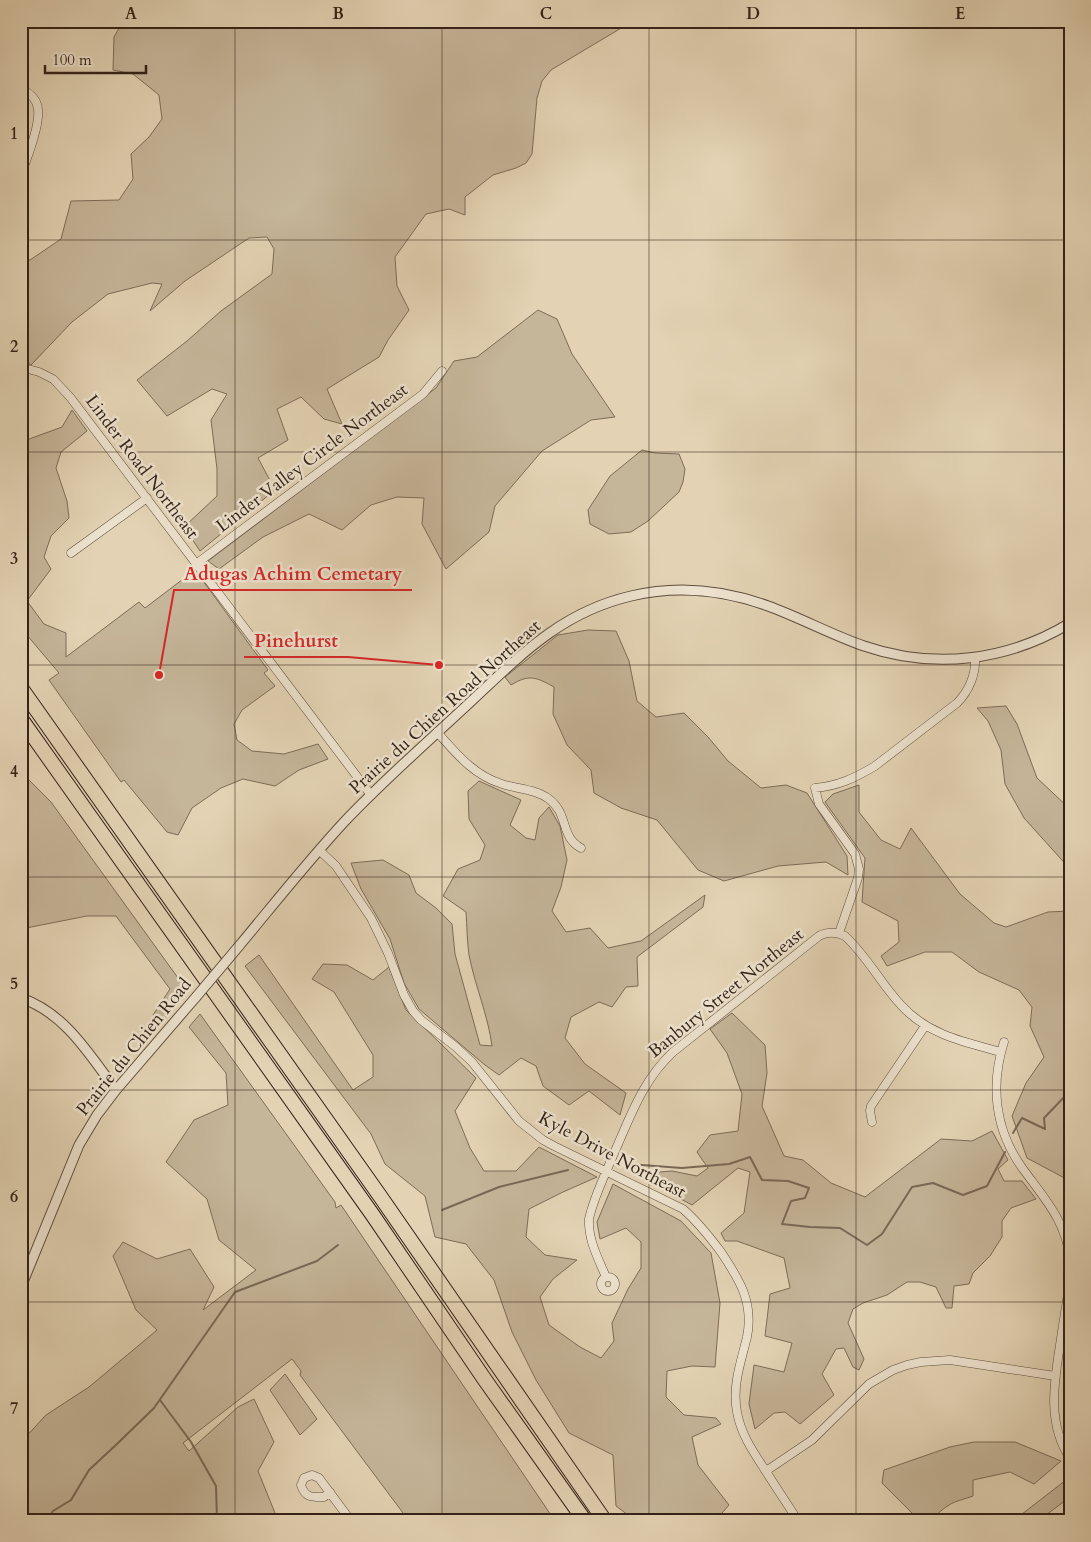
<svg xmlns="http://www.w3.org/2000/svg" width="1091" height="1542" viewBox="0 0 1091 1542" font-family="Cardo,serif">
  <rect width="100%" height="100%" fill="#e3d3b4"/>
  <filter id="stains"><feTurbulence type="fractalNoise" baseFrequency=".004" numOctaves="4"/><feColorMatrix values="0 0 0 0 .2 0 0 0 0 .09 0 0 0 0 .02 0 0 0 .5 -.17"/></filter>
  <radialGradient id="worn" r=".72"><stop offset=".6" stop-color="#630" stop-opacity="0"/><stop offset="1" stop-color="#630" stop-opacity=".3"/></radialGradient>
  <path fill="#c5b599" stroke="#7c6c58" d="M123 21H633L551 70 542 81 537 98 532 154 526 163 516 168 493 175 465 197V215L449 209 426 214 395 257 397 286 409 310 388 340 379 357 327 389 342 424 324 419 301 397 277 409 288 440 258 458 275 490 200 551 184 527 217 496V469L211 420 227 394 212 389 167 416 137 380 187 341 221 311 272 274 274 249 267 237 249 238 185 281 150 311 162 284 152 283 108 294 72 322 31 365 21 359V258L30 260 61 239 71 201 119 200 133 179 131 154 149 137 162 119 159 95 133 74 113 70 114 37Z
    M538 310 557 319 572 354 615 417 591 420 542 451 495 506 489 532 446 569 422 524 424 498 397 497 371 505 342 530 309 514 263 537 219 569 208 561 436 388 454 361 477 357Z
    M72 410 87 431 61 452 56 468 67 501 69 518 51 536 44 557 51 569 27 601 44 624 66 633V657L139 602 145 608 195 570 268 670 264 673 275 686 242 710 234 724 237 740 252 751 284 754 318 744 328 759 299 770 275 786 243 779 221 788 192 808 178 835 167 832 124 780 121 782 49 680 59 673 21 628V442L62 427Z
    M642 450 655 453 679 454 685 469 683 482 679 492 648 521 631 532 609 534 590 524 588 510 610 476Z
    M588 630 616 631 629 661 637 701 656 717 684 713 708 737 728 761 761 788 786 785 807 793 847 856 848 875 826 862 778 866 724 881 698 870 657 820 621 808 594 793 591 770 567 745 553 714 554 687C536 677 529 674 511 685L505 677 558 635Z
    M1006 706 1017 724 1037 778 1070 809V869L1024 818 1005 784 1001 750 988 721 977 708Z
    M21 772 51 802 186 989 160 1025 153 1015 170 989 116 916H87L21 929Z
    M479 781 521 800 510 825 526 838 535 840 539 818 549 807 560 826 567 860 561 887 552 911 566 932 590 928 608 948 641 941 705 895 703 907 637 957 638 986 626 987 612 1007 599 1002 571 1017 565 1038 585 1064 626 1093 620 1115 589 1091 569 1105 543 1086 536 1066 521 1058 499 1075 485 1065 419 1009 404 983 390 939 361 889 351 863 383 860 409 875 416 893 436 908 452 924 455 954 480 1045 492 1046C488 1015 475 986 469 955 467 941 467 926 466 912L443 896 458 869 480 860 485 845 469 819 468 791Z
    M859 785V812L881 840 900 849 911 828 960 894 994 923 1006 927 1048 912 1070 911V1181L1027 1158 1012 1116 1026 1083 1044 1057 1030 1026 1032 1007 1019 990 979 972 952 952H925L887 966 881 956 899 942 898 921 862 902 865 858 825 802 833 794Z
    M259 955 353 1090 373 1077V1055L334 992 312 979 323 964 347 965 373 980 389 967 406 1010 476 1078 455 1111 470 1148 484 1171H516L539 1147 597 1177 563 1192 529 1209 526 1237 545 1255 577 1260 553 1279 540 1297 549 1325 580 1347 601 1358 614 1341 612 1323 628 1289 641 1268V1242L626 1228 600 1239 597 1222 613 1184 681 1221 711 1253 720 1303 715 1367 692 1366 667 1371 666 1397 684 1415 716 1418 721 1424 692 1437 698 1465 729 1505 715 1521H636L616 1506 613 1455 569 1433 536 1380 512 1332 494 1280 466 1244 435 1237 425 1196 385 1164 371 1134 245 966Z
    M732 1013 765 1045 767 1073 762 1106 784 1156 803 1160 831 1183 865 1197 941 1139 972 1141 992 1131 1008 1160 998 1169 1004 1181H1022L1036 1199 1011 1208 1002 1221V1237L990 1256 973 1273 969 1284 954 1286 952 1308H946L936 1287 920 1282H907L887 1295 863 1303 853 1309 848 1323 864 1359 859 1370 853 1367 844 1348 836 1349 822 1374 834 1395 800 1424 785 1412 774 1413 755 1429 749 1404 754 1365 784 1372 792 1343 765 1336 770 1294 790 1288 784 1258 737 1241H725L721 1233 744 1213 750 1172 738 1168 692 1205 653 1184 647 1173 672 1171 697 1176 708 1168 697 1152 710 1135 738 1131 742 1094 727 1053 710 1029Z
    M200 1014 335 1202 336 1208 341 1205 555 1521H409L300 1375 301 1371 292 1359 183 1443 189 1451 238 1407 254 1399 274 1442 258 1471 277 1518 283 1521H47L41 1513 36 1519 37 1521H21V1442L46 1415 89 1387 157 1330 136 1310 113 1256 123 1242 157 1259 190 1249 214 1287 203 1310 256 1270 219 1240 207 1199 166 1162 194 1120 228 1105 226 1073 189 1027Z
    M285 1374 317 1419 300 1435 270 1390Z
    M974 1442H1015L1061 1461 1034 1484 1010 1472 973 1480V1496C965 1499 955 1501 949 1505 939 1511 933 1521 920 1521L882 1483 884 1470 950 1447Z
    M1070 1477V1497L1038 1521H1013Z"/>
  <g fill="none" stroke-linecap="round" stroke-linejoin="round">
    <path stroke="#796856" stroke-width="2" d="M1070 1059V1060
      M1013 1133 1022 1118 1045 1129 1044 1118 1070 1091
      M628 1164 682 1168 729 1164 750 1157 762 1180 788 1181 809 1188 805 1198 791 1201 782 1224 810 1227 840 1228 867 1245 882 1234 912 1187 933 1183 963 1195 987 1186 1005 1152
      M442 1210 499 1187 568 1170
      M160 1400 191 1442 216 1486 217 1521
      M46 1521 53 1511 71 1500 89 1470 118 1443 154 1408 235 1292 317 1261 338 1245"/>
    <defs>
      <path id="minor" d="M21 89C30 93 37 99 38 109 40 124 27 159 21 174
        M21 367 39 372 53 379 70 397 371 795
        M71 553 147 498
        M196 564 423 394 442 371
        M437 732C456 753 473 775 502 784 517 789 536 789 549 799 569 814 560 837 581 848
        M319 850 336 866 371 918 388 953 404 995 413 1011 421 1020 456 1047 472 1062 519 1121 543 1140 554 1146 683 1209C698 1222 709 1236 721 1252 739 1279 754 1302 747 1337 741 1362 732 1385 737 1412 741 1435 754 1453 767 1473 777 1489 788 1505 798 1521
        M839 933 858 878 859 869 855 854 819 804 815 788C838 786 855 778 875 766L957 703C969 691 976 674 975 658
        M1004 1042C990 1086 995 1131 1023 1169 1044 1198 1066 1221 1070 1259
        M872 1122 870 1111 871 1106 925 1026
        M606 1277C598 1258 588 1240 589 1219 594 1196 606 1173 615 1151 631 1115 643 1080 673 1052L819 936C828 931 836 932 845 936 867 956 881 984 901 1005 928 1035 964 1042 1001 1052
        M601 1284a7 7 0 1 1 14 0a7 7 0 1 1-14 0Z
        M1070 1280C1067 1302 1063 1324 1060 1345 1054 1383 1047 1424 1070 1458
        M766 1471 812 1440 869 1384 893 1370 907 1365 921 1362 950 1360 1055 1376
        M330 1492 324 1497C312 1497 305 1498 301 1485L304 1478 312 1475 319 1478 351 1521"/>
      <path id="tertiary" d="M239 946C274 904 308 861 345 821 383 781 424 745 464 708 517 659 558 613 631 596 677 585 724 590 768 606 801 618 832 635 864 646 934 670 1008 661 1070 623
        M21 998C65 1013 89 1054 116 1090
        M21 1287 79 1145 97 1115 116 1090 196 997"/>
      <path id="motorway" d="M21 688 380 1196 605 1521
        M21 719 372 1214 485 1380 585 1521"/>
    </defs>
    <use href="#minor" stroke="#5f4e3f" stroke-width="9"/>
    <use href="#tertiary" stroke="#5f4e3f" stroke-width="11"/>
    <use href="#motorway" stroke="#332218" stroke-width="16"/>
    <use href="#minor" stroke="#ede2ce" stroke-width="8"/>
    <use href="#tertiary" stroke="#ede2ce" stroke-width="9"/>
    <use href="#motorway" stroke="#e3d3b4" stroke-width="14"/>
    <defs>
      <path id="tertiary-bridge" d="M196 997 239 946"/>
    </defs>
    <use href="#tertiary-bridge" stroke="#5f4e3f" stroke-width="11" stroke-linecap="butt"/>
    <use href="#tertiary-bridge" stroke="#ede2ce" stroke-width="9"/>
  </g>
  <path fill="none" stroke="#332218" stroke-width="1" stroke-opacity="0.55" d="M235 21V1521M442 21V1521M649 21V1521M856 21V1521M21 240H1070M21 452H1070M21 665H1070M21 877H1070M21 1090H1070M21 1302H1070"/>
  <g text-anchor="middle" dominant-baseline="central" stroke-width="5" stroke-linejoin="round" paint-order="stroke">
    <g font-size="18" fill="#332218" stroke="#ede2ce">
      <text transform="translate(312 458) rotate(-37)">Linder Valley Circle Northeast</text>
      <text transform="translate(142 467) rotate(53)">Linder Road Northeast</text>
      <text transform="translate(445 707) rotate(-42)">Prairie du Chien Road Northeast</text>
      <text transform="translate(726 993) rotate(-39)">Banbury Street Northeast</text>
      <text transform="translate(134 1047) rotate(-51)">Prairie du Chien Road</text>
      <text transform="translate(612 1155) rotate(28)">Kyle Drive Northeast</text>
    </g>
  </g>
  <path fill="none" stroke="#d62828" stroke-width="2" d="M159 675L174 590H412M439 665L348 657H244"/>
  <g fill="#d62828" stroke="#ede2ce" stroke-width="2">
    <circle cx="159" cy="675" r="5"/>
    <circle cx="439" cy="665" r="5"/>
  </g>
  <g font-size="19" text-anchor="middle" font-weight="bold" fill="#d62828" stroke="#ede2ce" stroke-width="5" stroke-linejoin="round" paint-order="stroke">
    <text x="293" y="580">Adugas Achim Cemetary</text>
    <text x="296" y="647">Pinehurst</text>
  </g>
  <rect width="1091" height="1542" fill="none" stroke="#e3d3b4" stroke-width="55"/>
  <path d="M45 65v8h101v-8" fill="none" stroke="#332218" stroke-width="2.5"/>
  <text x="52" y="65" font-size="15" fill="#332218" stroke="#ede2ce" stroke-width="4" paint-order="stroke">100 m</text>
  <rect x="28" y="28" width="1036" height="1486" fill="none" stroke="#332218" stroke-width="2"/>
  <g font-size="16" text-anchor="middle" font-weight="bold" fill="#332218">
    <text x="131" y="19">A</text>
    <text x="338" y="19">B</text>
    <text x="546" y="19">C</text>
    <text x="753" y="19">D</text>
    <text x="960" y="19">E</text>
    <text x="14" y="139">1</text>
    <text x="14" y="352">2</text>
    <text x="14" y="564">3</text>
    <text x="14" y="777">4</text>
    <text x="14" y="989">5</text>
    <text x="14" y="1202">6</text>
    <text x="14" y="1414">7</text>
  </g>
  <rect width="100%" height="100%" filter="url(#stains)"/>
  <rect width="100%" height="100%" fill="url(#worn)"/>
</svg>
